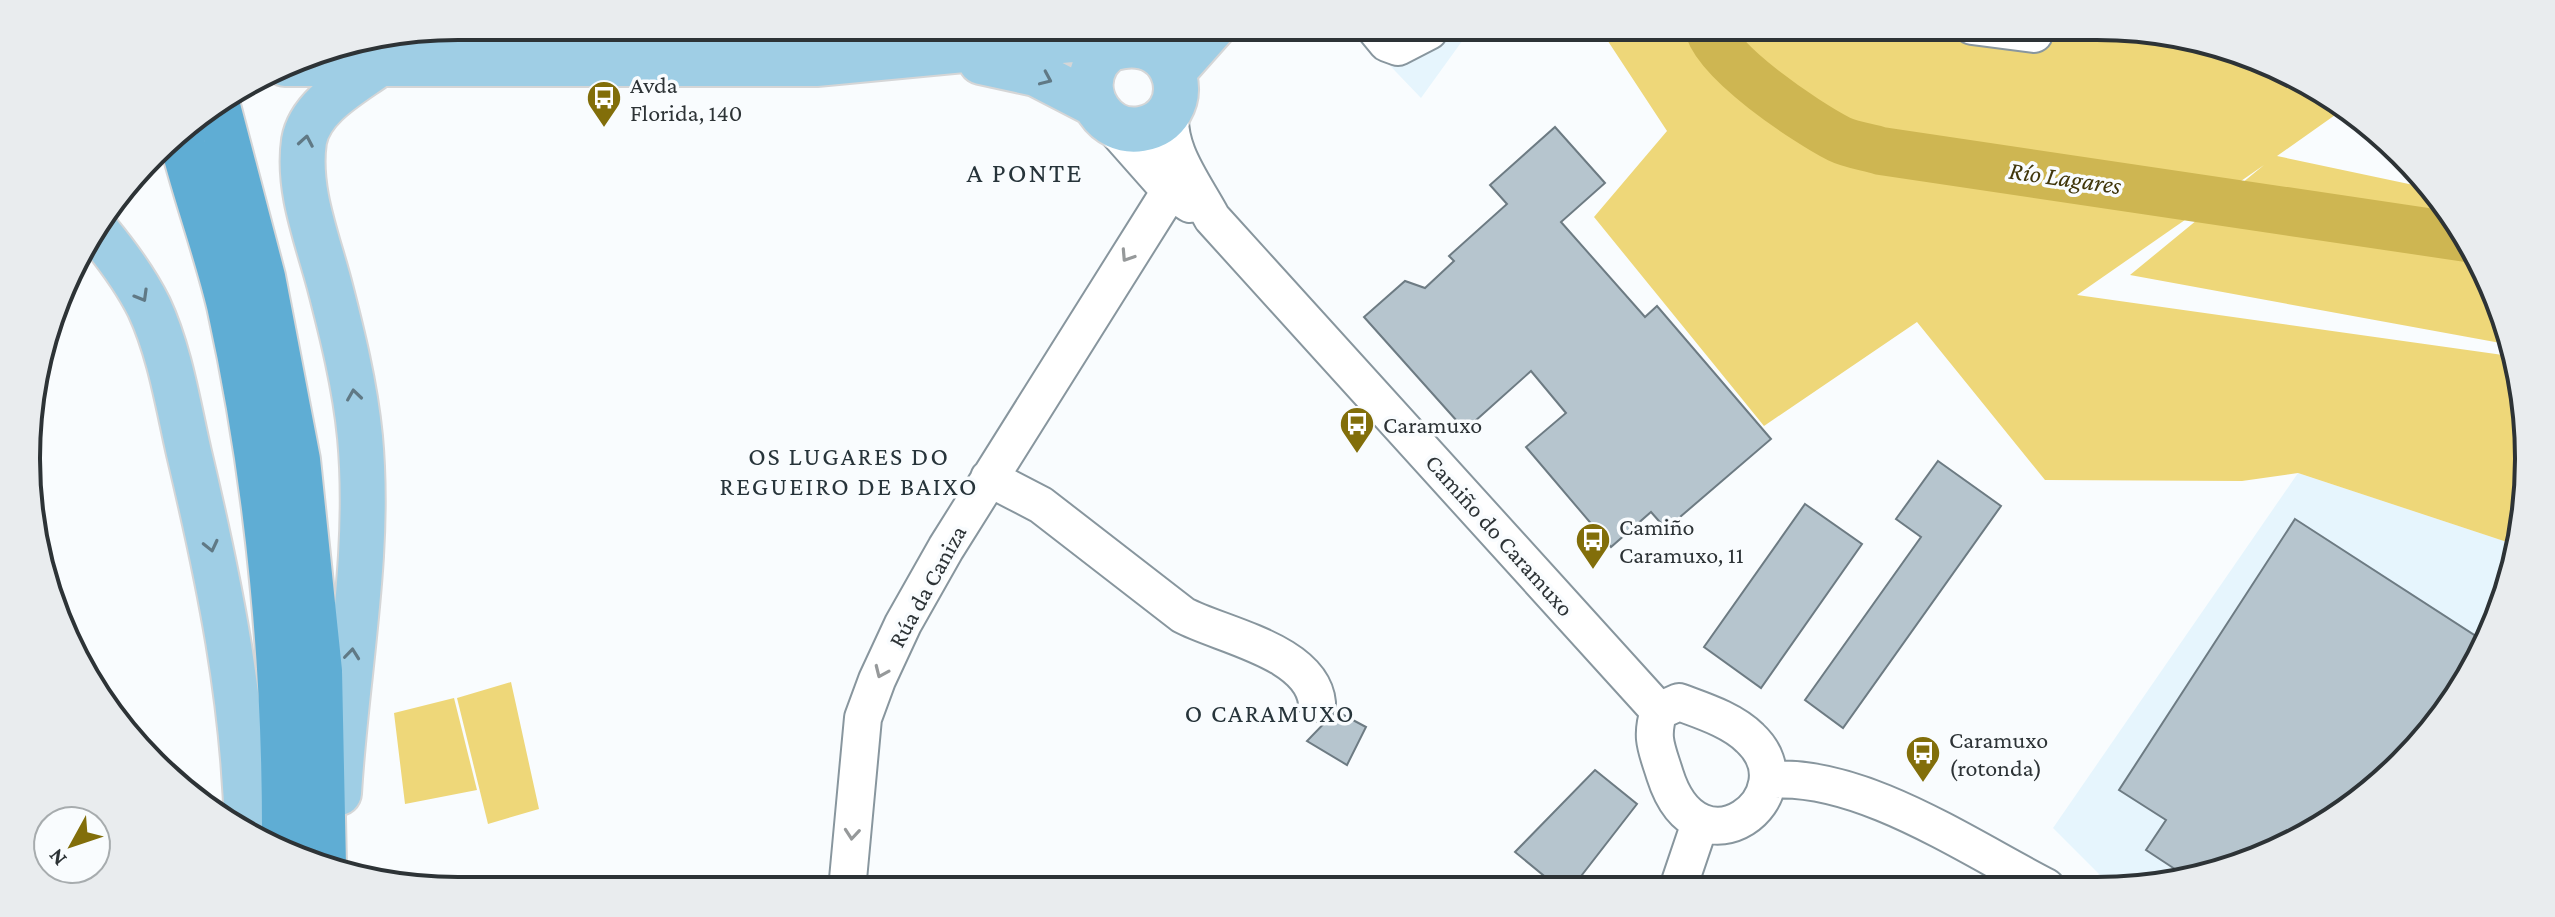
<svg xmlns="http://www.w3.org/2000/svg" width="2555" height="917" viewBox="0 0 2555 917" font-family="'Crimson Pro',serif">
  <rect width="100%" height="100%" fill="#f9fcfe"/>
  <path fill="#e6f5fd" d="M1352 26H1473L1421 98Z
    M2298 473 2516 545 2514 570 2471 675 2382 783 2287 847 2153 887H2112L2053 828Z"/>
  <path fill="#eed779" d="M1598 26H2096L2208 41 2345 108 2277 156 2423 187 2471 242 2506 344 2130 275 2264 165 2077 295 2510 356 2525 402 2516 545 2298 473 2242 481 2045 480 1917 322 1764 426 1594 217 1667 131Z
    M511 682 539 809 488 824 457 698Z
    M454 698 477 790 405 804 394 713Z"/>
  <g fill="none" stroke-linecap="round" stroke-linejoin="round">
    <path stroke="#ceb652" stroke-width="48" d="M1708 26C1714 61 1806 122 1839 139 1851 145 1868 147 1881 151L2467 238"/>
  </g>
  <path fill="#b6c5ce" stroke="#6d7b83" stroke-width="2" d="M1555 127 1605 183 1561 222 1645 317 1657 306 1771 439 1666 529 1651 512 1611 547 1526 447 1566 413 1531 371 1465 430 1364 317 1405 281 1425 288 1454 261 1449 256 1507 204 1490 185Z
    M1938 461 2001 506 1843 728 1805 700 1921 537 1896 519Z
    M1805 504 1862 544 1761 688 1704 647Z
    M2295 519 2485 642 2471 675 2382 783 2287 847 2187 877 2146 850 2166 820 2119 790Z
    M1336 711 1366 727 1347 765 1307 741Z
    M1595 770 1637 804 1571 889H1560L1515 852Z"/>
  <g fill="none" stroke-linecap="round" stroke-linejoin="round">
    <defs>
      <path id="minor" d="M1373 26 1387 43 1398 47 1429 31 1427 26
        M1972 26 2034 34 2035 26
        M1171 107C1164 148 1194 184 1212 218L1659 711
        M1109 122 1170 191 1190 204
        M989 478 1041 505 1183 615C1220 635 1312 651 1317 703
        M1679 702C1703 711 1732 720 1750 738 1811 795 1699 882 1665 775 1657 749 1650 738 1659 711Z
        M1770 780C1860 773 1966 846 2046 887
        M1678 888 1700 823
        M847 890 863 718 877 680 903 624 946 548 1170 191"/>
      <path id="major" d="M1114 48C1184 30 1197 120 1141 129 1105 135 1079 95 1096 64 1105 48 1130 37 1144 26
        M981 62 1036 74 1094 104
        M285 64H816L1082 39 1114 48
        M1174 71 1214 26
        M98 232C117 255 135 279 149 307 170 352 178 405 189 453 219 579 244 702 247 831
        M339 793C346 674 371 556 360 437 355 385 342 333 329 283 317 238 297 189 304 141 310 106 352 84 378 65"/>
      <path id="highway" d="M218 106 263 277 298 460 320 671 324 866
        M179 130C193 189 215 246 229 305 268 483 285 666 284 848"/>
    </defs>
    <use href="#minor" stroke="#88969e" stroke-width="40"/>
    <use href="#major" stroke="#d5d6d7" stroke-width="48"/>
    <use href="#highway" stroke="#d5d6d7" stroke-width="48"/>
    <use href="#minor" stroke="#fff" stroke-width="36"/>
    <use href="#major" stroke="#9fcee5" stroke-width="44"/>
    <use href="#highway" stroke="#5fadd4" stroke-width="44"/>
  </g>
  <defs><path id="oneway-chevron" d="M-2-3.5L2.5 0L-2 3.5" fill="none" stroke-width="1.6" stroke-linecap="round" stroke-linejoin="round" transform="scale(2)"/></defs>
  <g stroke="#607985">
    <use href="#oneway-chevron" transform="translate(1046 79) rotate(24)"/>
    <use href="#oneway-chevron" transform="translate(306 141) rotate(-80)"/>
    <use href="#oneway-chevron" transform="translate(142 296) rotate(60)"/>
    <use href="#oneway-chevron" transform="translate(354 395) rotate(-98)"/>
    <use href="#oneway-chevron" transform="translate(211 546) rotate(77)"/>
    <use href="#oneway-chevron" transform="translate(352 654) rotate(-84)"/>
  </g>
  <g stroke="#96999a">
    <use href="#oneway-chevron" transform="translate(1127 256) rotate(123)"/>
    <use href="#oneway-chevron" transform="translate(881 672) rotate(114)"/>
    <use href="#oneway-chevron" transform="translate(852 834) rotate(95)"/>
  </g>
  <defs>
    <symbol id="bus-pin" viewBox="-11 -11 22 30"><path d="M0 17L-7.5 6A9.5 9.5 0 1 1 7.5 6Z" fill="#826e0a" stroke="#f9fcfe"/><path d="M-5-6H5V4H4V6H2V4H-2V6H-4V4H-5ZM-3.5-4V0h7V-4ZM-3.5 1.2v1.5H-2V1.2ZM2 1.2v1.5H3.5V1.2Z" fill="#fff"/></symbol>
  </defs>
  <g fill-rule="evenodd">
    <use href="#bus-pin" x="584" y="78" width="40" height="54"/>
    <use href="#bus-pin" x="1337" y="404" width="40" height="54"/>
    <use href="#bus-pin" x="1573" y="520" width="40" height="54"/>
    <use href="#bus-pin" x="1903" y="733" width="40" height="54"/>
  </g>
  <g text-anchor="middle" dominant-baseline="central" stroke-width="7" stroke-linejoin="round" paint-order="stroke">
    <g font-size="24" fill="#2d3336" stroke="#f9fcfe" text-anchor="start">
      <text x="630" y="84">Avda<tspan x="630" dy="28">Florida, 140</tspan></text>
      <text x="1383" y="424">Caramuxo</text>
      <text x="1619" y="526">Camiño<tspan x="1619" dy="28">Caramuxo, 11</tspan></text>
      <text x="1949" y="739">Caramuxo<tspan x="1949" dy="28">(rotonda)</tspan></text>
    </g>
    <g font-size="24" fill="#2d3336" stroke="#f9fcfe">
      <text transform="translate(1500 535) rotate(48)">Camiño do Caramuxo</text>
      <text transform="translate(927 586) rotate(-61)">Rúa da Caniza</text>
    </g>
    <g font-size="26" font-style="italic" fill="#40360a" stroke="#f9fcfe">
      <text transform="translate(2065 178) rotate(8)">Río Lagares</text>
    </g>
    <g font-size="26" letter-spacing="2" fill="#27343a" stroke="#f9fcfe">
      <text x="849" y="456">OS LUGARES DO<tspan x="849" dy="30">REGUEIRO DE BAIXO</tspan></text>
      <text x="1270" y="713">O CARAMUXO</text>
    </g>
    <g font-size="28" letter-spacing="2" fill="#27343a" stroke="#f9fcfe">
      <text x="1025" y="172">A PONTE</text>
    </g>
  </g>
  <path d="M0 0H2555V917H0ZM458 40H2097A418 418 0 0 1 2515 458V459A418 418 0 0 1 2097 877H458A418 418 0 0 1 40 459V458A418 418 0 0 1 458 40Z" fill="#e9ecee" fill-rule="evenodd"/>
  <path fill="none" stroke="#2d3336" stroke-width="4" d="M458 40H2097A418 418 0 0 1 2515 458V459A418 418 0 0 1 2097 877H458A418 418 0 0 1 40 459V458A418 418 0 0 1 458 40Z"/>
  <g transform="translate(72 845) rotate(230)"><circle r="38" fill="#f9fcfe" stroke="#a7acae" stroke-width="2"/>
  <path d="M0-6L14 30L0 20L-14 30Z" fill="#826e0a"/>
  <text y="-12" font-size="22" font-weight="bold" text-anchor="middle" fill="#2d3336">N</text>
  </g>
</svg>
